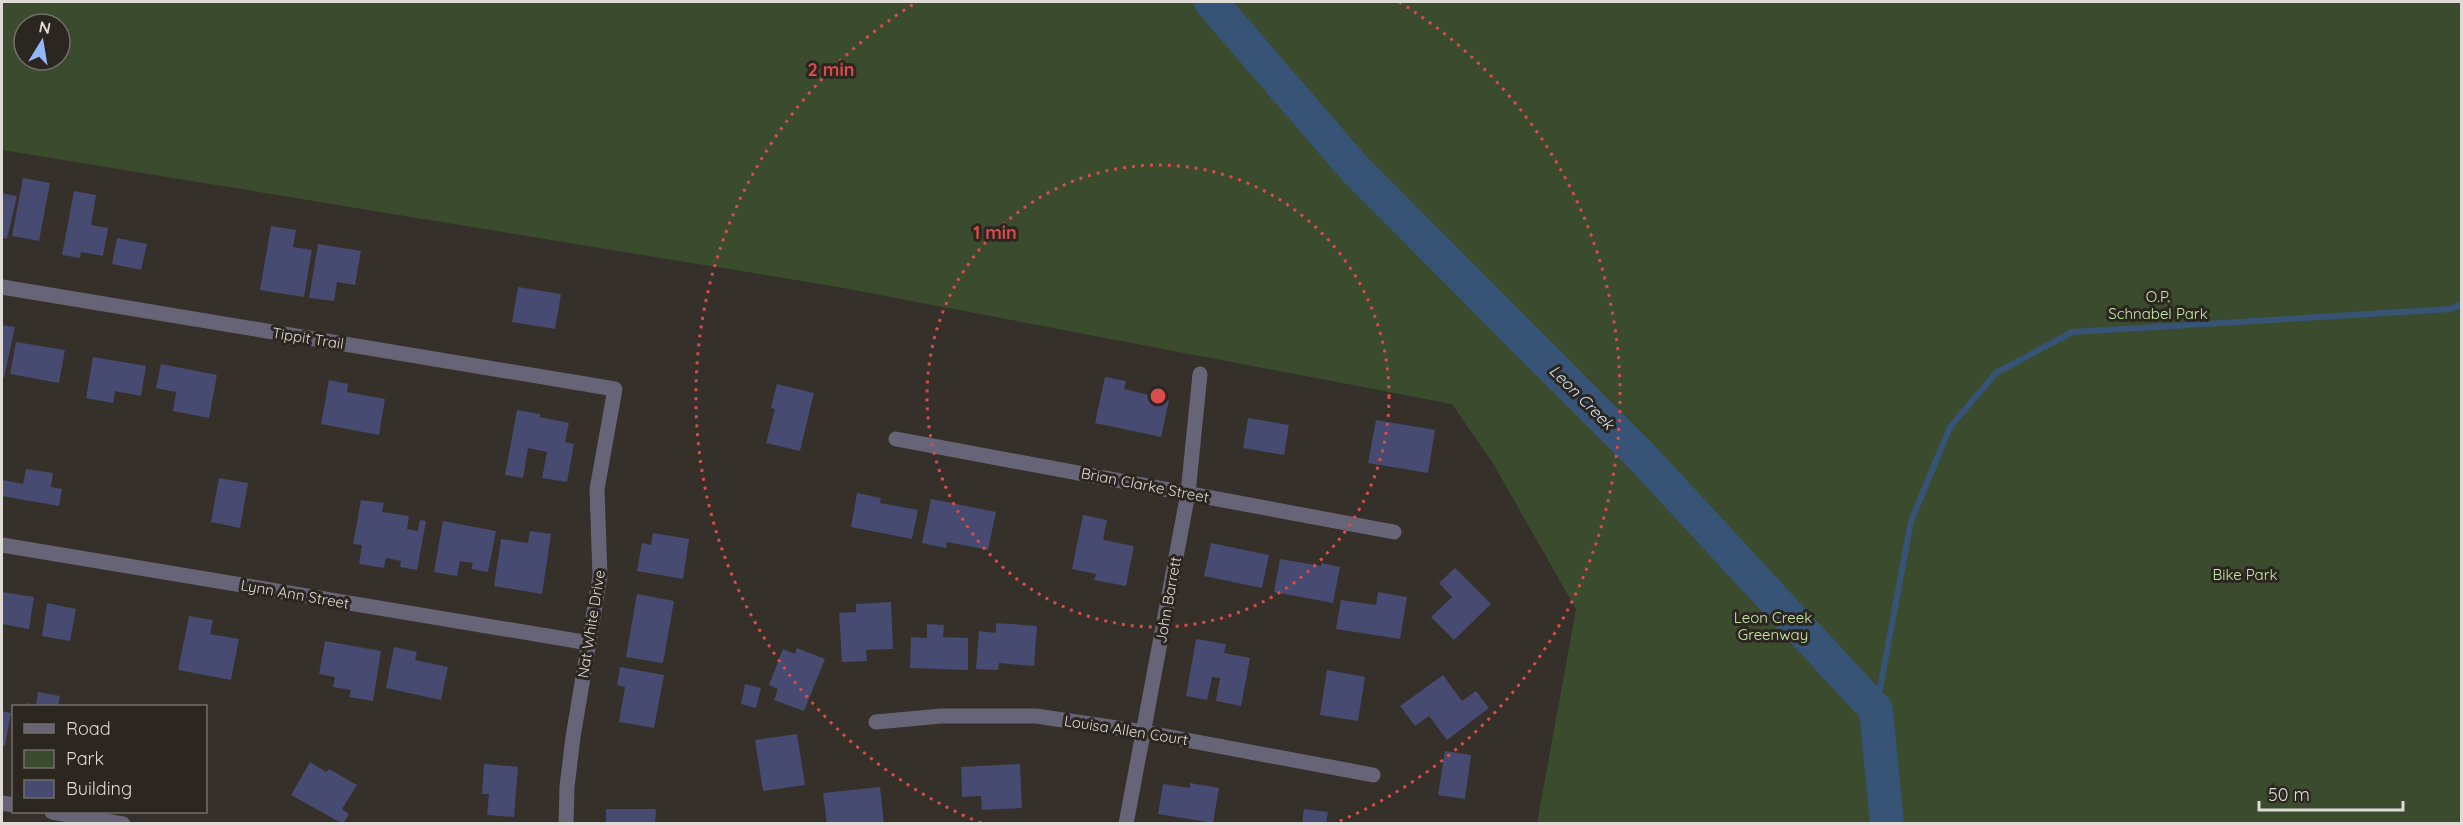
<svg xmlns="http://www.w3.org/2000/svg" width="2463" height="825" viewBox="0 0 2463 825" font-family="Quicksand,sans-serif">
  <rect width="100%" height="100%" fill="#353029"/>
  <path fill="#3b4b2e" fill-rule="evenodd" d="M2 2H2461V823H1537L1576 609 1494 465 1452 404 838 287 2 150ZM24 24H60V60H24Z"/>
  <g fill="none" stroke-linecap="round" stroke-linejoin="round">
    <path stroke="#375476" stroke-width="6" d="M1876 710 1911 521 1950 427 1996 373 2072 332 2451 309 2462 304"/>
    <path stroke="#375476" stroke-width="34" d="M1211 2 1354 168 1643 458 1876 710 1887 824"/>
  </g>
  <path fill="#474a71" d="M23 178 50 183 39 241 12 236Z
    M74 191 96 195 91 225 108 228 103 256 81 252 80 258 62 255Z
    M2 193 17 196 7 239 2 238Z
    M271 226 296 230 293 247 312 250 304 297 260 290Z
    M117 238 147 244 141 270 112 264Z
    M318 244 361 251 355 285 337 282 334 301 309 298Z
    M518 287 561 294 555 329 512 322Z
    M2 325 15 327 4 378 2 377Z
    M16 342 65 350 59 383 10 374Z
    M93 357 146 366 141 396 115 391 113 403 86 398Z
    M161 364 217 375 209 418 173 411 176 392 156 388Z
    M1105 377 1126 381 1124 389 1169 400 1161 437 1095 423Z
    M329 380 348 384 347 392 385 399 379 435 321 424Z
    M777 384 814 393 800 451 766 443 775 409 771 408Z
    M517 410 540 414V417L569 423 565 442 574 444 567 482 542 478 547 452 528 448 523 478 505 475Z
    M1248 418 1289 425 1284 455 1243 448Z
    M1376 420 1435 430 1428 473 1368 463Z
    M26 469 53 473 51 487 62 489 59 506 2 496 3 480 23 484Z
    M219 478 248 483 240 528 211 522Z
    M857 493 881 498 880 503 918 510 912 539 851 527Z
    M931 499 996 512 988 550 947 542 946 548 922 543Z
    M361 500 384 503 382 512 409 516 407 529 418 531 420 520 426 521 417 570 400 567 401 561 386 558 384 568 359 564 362 545 353 544Z
    M1083 515 1107 520 1103 540 1134 546 1126 586 1094 580 1096 574 1072 569Z
    M443 521 496 531 488 572 471 569 473 563 460 561 457 576 434 572Z
    M530 531 551 534 542 594 494 586 501 539 528 543Z
    M653 533 689 539 683 579 637 571 642 543 651 545Z
    M1211 543 1269 555 1262 588 1204 576Z
    M1280 559 1321 566 1322 563 1340 567 1333 603 1274 592Z
    M1455 568 1491 604 1454 640 1431 617 1452 597 1439 583Z
    M2 592 34 597 29 629 2 624Z
    M1378 592 1407 597 1400 639 1336 629 1341 600 1376 605Z
    M637 594 674 601 663 663 626 657Z
    M891 602 893 649 866 650 867 661 842 662 839 613 856 612V604Z
    M47 603 76 609 70 641 42 636Z
    M189 616 213 620 210 634 239 639 231 680 178 670Z
    M996 623 1037 626 1034 666 999 663 998 670 976 669 979 631 996 633Z
    M927 624 944 625 943 637 968 638V670L910 668 911 637 927 638Z
    M1196 639 1226 644 1224 653 1250 658 1241 706 1216 701 1220 678 1212 677 1207 700 1186 696Z
    M325 641 381 651 373 701 349 697 351 690 333 687 335 677 319 674Z
    M394 647 417 652 415 660 448 667 441 700 386 688Z
    M797 648 825 659 804 711 774 700 778 689 769 685 783 649 795 654Z
    M620 667 664 675 654 728 619 722 625 687 617 685Z
    M1327 670 1365 677 1358 721 1320 715Z
    M1443 675 1462 701 1476 691 1489 708 1447 740 1429 716 1415 726 1400 706Z
    M745 684 761 688 756 708 741 704Z
    M38 692 60 696 58 706H27V703L36 705Z
    M2 711 11 713 5 746H2Z
    M797 734 805 785 763 791 755 740Z
    M1445 751 1471 755 1465 799 1438 795Z
    M310 762 326 772 329 769 357 785 342 809 349 814 343 824 291 795Z
    M484 764 518 767 514 817 487 815 489 794H482Z
    M1020 764 1022 808 982 810 981 796 962 797 961 767Z
    M1190 783 1219 788 1213 823 1158 814 1163 784 1190 788Z
    M880 787 884 824H827L823 793Z
    M606 809H656L655 824H606Z
    M1304 809 1328 812 1326 824H1302Z"/>
  <g fill="none" stroke-linecap="round" stroke-linejoin="round">
    <path stroke="#676477" stroke-width="15" d="M2 287 615 389 597 489 600 576 573 737 567 787 566 824
      M896 439 1394 532
      M2 545 589 643
      M876 722 941 716H1036L1144 732 1373 775
      M2 803 14 805
      M52 812 123 824
      M1126 824 1188 493 1200 374"/>
  </g>
  <g fill="none" stroke="#d84c4b" stroke-width="3" stroke-dasharray="3 6">
    <circle cx="1158" cy="396" r="231"/>
    <path d="M981 823A462 462 0 0 1 917 2M1399 2A462 462 0 0 1 1335 823"/>
  </g>
  <g text-anchor="middle" dominant-baseline="central" stroke-width="6" stroke-linejoin="round" paint-order="stroke">
    <g font-size="15" fill="#c6eaa7" stroke="#2b261f">
      <text x="2158" y="296">O.P.<tspan x="2158" dy="17">Schnabel Park</tspan></text>
      <text x="2245" y="574">Bike Park</text>
      <text x="1773" y="617">Leon Creek<tspan x="1773" dy="17">Greenway</tspan></text>
    </g>
    <g font-size="15" fill="#dedbd7" stroke="#2b261f">
      <text transform="translate(308 338) rotate(9)">Tippit Trail</text>
      <text transform="translate(1145 485) rotate(11)">Brian Clarke Street</text>
      <text transform="translate(295 594) rotate(10)">Lynn Ann Street</text>
      <text transform="translate(1168 600) rotate(-80)">John Barrett</text>
      <text transform="translate(591 624) rotate(-81)">Nat White Drive</text>
      <text transform="translate(1126 730) rotate(9)">Louisa Allen Court</text>
    </g>
    <g font-size="16" font-style="italic" fill="#d2e6fd" stroke="#2b261f">
      <text transform="translate(1582 397) rotate(45)">Leon Creek</text>
    </g>
  </g>
  <circle cx="1158" cy="396" r="9" fill="#d84c4b" stroke="#2b261f" stroke-width="3"/>
  <g font-size="18" text-anchor="middle" font-weight="bold" fill="#d84c4b" stroke="#2b261f" stroke-width="6" stroke-linejoin="round" paint-order="stroke">
    <text x="831" y="76">2 min</text>
    <text x="995" y="239">1 min</text>
  </g>
  <rect width="2463" height="825" fill="none" stroke="#dedbd7" stroke-width="6"/>
  <rect x="12" y="705" width="195" height="108" fill="#2b261f" stroke="#736e69" stroke-width="1.5"/>
  <rect x="24" y="724" width="30" height="9" fill="#676477" stroke="#736e69" stroke-width="1.5"/>
  <text x="66" y="735" font-size="18" fill="#dedbd7">Road</text>
  <rect x="24" y="750" width="30" height="18" fill="#3b4b2e" stroke="#736e69" stroke-width="1.5"/>
  <text x="66" y="765" font-size="18" fill="#dedbd7">Park</text>
  <rect x="24" y="780" width="30" height="18" fill="#474a71" stroke="#736e69" stroke-width="1.5"/>
  <text x="66" y="795" font-size="18" fill="#dedbd7">Building</text>
  <g transform="translate(42 42) rotate(11)"><circle r="28" fill="#2b261f" stroke="#736e69" stroke-width="1.5"/>
  <path d="M0-4.5L10 22L0 15L-10 22Z" fill="#93b7fd"/>
  <text y="-9" font-size="16" font-weight="bold" text-anchor="middle" fill="#dedbd7">N</text>
  </g>
  <path d="M2259 801v9h144v-9" fill="none" stroke="#dedbd7" stroke-width="3"/>
  <text x="2268" y="801" font-size="18" fill="#dedbd7" stroke="#2b261f" stroke-width="4.5" paint-order="stroke">50 m</text>
</svg>
